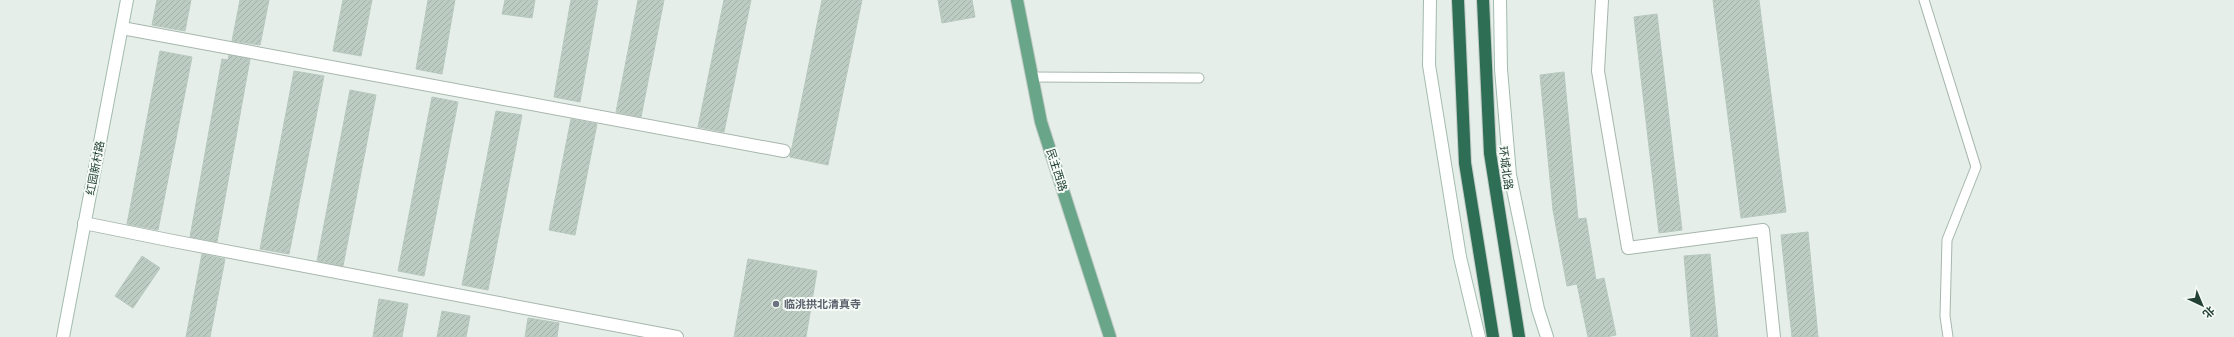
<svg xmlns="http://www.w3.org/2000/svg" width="2234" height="337" viewBox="0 0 2234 337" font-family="Jost,'Noto Sans SC',sans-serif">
  <defs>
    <pattern id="building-hatch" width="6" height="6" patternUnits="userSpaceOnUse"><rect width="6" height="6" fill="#bdccc3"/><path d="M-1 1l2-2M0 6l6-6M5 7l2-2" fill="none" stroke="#a2b0a8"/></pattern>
  </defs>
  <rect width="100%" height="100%" fill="#e5eee8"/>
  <path fill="url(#building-hatch)" stroke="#b7c8be" d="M157 0H191L185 31 152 25Z
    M240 0H269L260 45 232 41Z
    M343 0H372L361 56 333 51Z
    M428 0H455L442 74 416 69Z
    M505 0H535L532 18 502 14Z
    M571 0H598L580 102 554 97Z
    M638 0H664L641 117 616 112Z
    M724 0H751L724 132 698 127Z
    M822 0H862L828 165 790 157Z
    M938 0H972L975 17 942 23Z
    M1713 0H1759L1786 212 1741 218Z
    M1657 14 1682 230 1659 233 1634 17Z
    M160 51 192 57 158 230 127 224Z
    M229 55 250 59 217 242 190 237 222 59 228 60Z
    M294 71 324 76 289 254 260 249Z
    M1564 72 1578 219 1586 218 1596 280 1604 278 1616 335 1606 337H1588L1577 284 1567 286 1553 210 1540 75Z
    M350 90 376 95 343 266 317 261Z
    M432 97 458 102 424 276 398 271Z
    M496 111 522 115 488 290 462 285Z
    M571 119 597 124 575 235 549 230Z
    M1808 232 1818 337H1792L1781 235Z
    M202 254 225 259 210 337H186Z
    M1710 254 1718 337H1691L1684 256Z
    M142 256 160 268 133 308 115 296Z
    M748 259 817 271 806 337H734Z
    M379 299 408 304 402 337H373Z
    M442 311 470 316 466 337H437Z
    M528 318 559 323 557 337H525Z"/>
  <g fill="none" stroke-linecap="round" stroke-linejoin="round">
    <defs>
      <path id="lane" d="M1924 0 1976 167 1947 240 1945 316 1948 337
        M1032 77 1199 78"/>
      <path id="street" d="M1602 0 1598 71 1628 248 1763 230 1774 337
        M122 28 784 151
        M84 223 168 240 677 337"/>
      <path id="secondary" d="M1430 0 1429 65 1460 257 1479 337
        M1500 0 1501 69 1510 175 1538 309 1547 337
        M63 337 127 0"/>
      <path id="primary" d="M1017 0 1041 122 1110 337"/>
      <path id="highway" d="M1458 0 1465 163 1493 337
        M1483 0 1490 153 1519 337"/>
    </defs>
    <use href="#lane" stroke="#a7b7ae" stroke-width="11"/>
    <use href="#street" stroke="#a7b7ae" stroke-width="14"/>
    <use href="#secondary" stroke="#a3bbae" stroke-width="14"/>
    <use href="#primary" stroke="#c1cac6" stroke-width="14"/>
    <use href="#highway" stroke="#c1cac6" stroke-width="14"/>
    <use href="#lane" stroke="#fff" stroke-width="9"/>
    <use href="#street" stroke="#fff" stroke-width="12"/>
    <use href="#secondary" stroke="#fff" stroke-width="12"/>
    <use href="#primary" stroke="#69a589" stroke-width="12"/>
    <use href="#highway" stroke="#2e6e54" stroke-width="12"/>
  </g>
  <circle fill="#6b7280" stroke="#f6fbf7" stroke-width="1.5" cx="776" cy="304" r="4"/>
  <g text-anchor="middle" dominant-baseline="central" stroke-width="4" stroke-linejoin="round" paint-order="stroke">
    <g font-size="11" fill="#234133" stroke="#f6fbf7">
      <text transform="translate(95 168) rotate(-79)">红园新村路</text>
      <text transform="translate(1506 168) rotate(82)">环城北路</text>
      <text transform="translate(1057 170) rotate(72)">民主西路</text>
    </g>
    <g font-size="11" font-weight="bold" fill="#5b616d" stroke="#f6fbf7" text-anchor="start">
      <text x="784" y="304">临洮拱北清真寺</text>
    </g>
  </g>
  <g transform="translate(2202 305) rotate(136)" stroke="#f6fbf7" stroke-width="3" paint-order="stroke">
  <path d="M0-3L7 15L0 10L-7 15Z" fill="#234133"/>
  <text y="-6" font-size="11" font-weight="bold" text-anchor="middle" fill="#234133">北</text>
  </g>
</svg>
